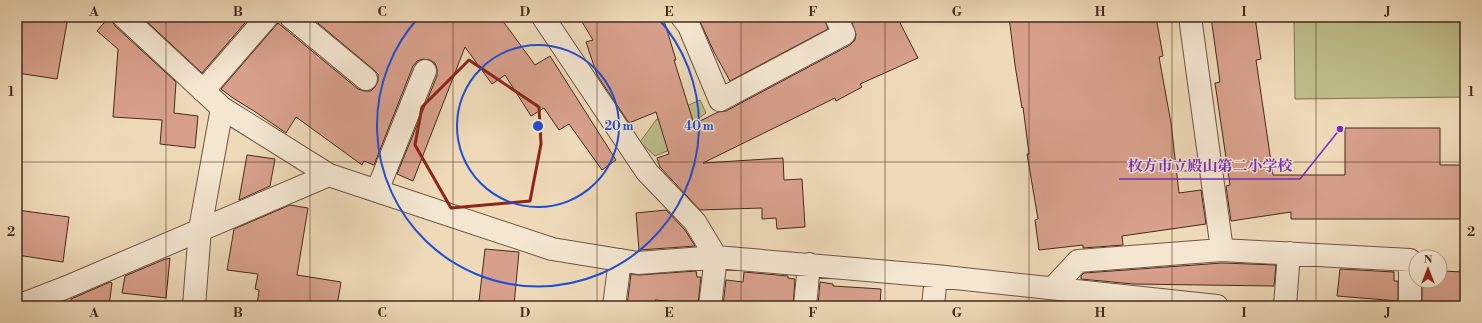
<svg xmlns="http://www.w3.org/2000/svg" width="1482" height="323" viewBox="0 0 1482 323" font-family="'Libre Bodoni','Noto Serif JP',serif">
  <rect width="100%" height="100%" fill="#eed9b8"/>
  <filter id="stains"><feTurbulence type="fractalNoise" baseFrequency=".005" numOctaves="4"/><feColorMatrix values="0 0 0 0 .2 0 0 0 0 .09 0 0 0 0 .02 0 0 0 .5 -.17"/></filter>
  <radialGradient id="worn" r=".72"><stop offset=".6" stop-color="#630" stop-opacity="0"/><stop offset="1" stop-color="#630" stop-opacity=".3"/></radialGradient>
  <path fill="#bebe8b" stroke="#827452" d="M1294 17H1465V97L1295 99Z
    M700 100 706 113 693 122 702 140 679 146 655 156 640 142 656 120Z"/>
  <path fill="#d8a08c" stroke="#452b1a" d="M17 17H68L57 79 17 73Z
    M109 17H112V21L115 26 176 82 174 113 198 116 195 148 160 144 162 120 113 117 118 49 97 31Z
    M142 17H250L202 73Z
    M315 17H500L535 65 550 56 616 160 602 170 569 124 559 130 544 108 531 116 505 75 492 84 465 47 413 181 397 174 437 76V69L435 63 430 60 423 59 417 61 413 66 374 165 364 161 362 165 296 117 286 133 257 113 233 98 221 89 278 23 358 89 364 91H371L375 87 378 81V74L374 70 313 19Z
    M579 17H663L676 60H674L694 124 718 112 726 111 850 45 855 40 856 34 850 17H897L918 58 860 84 862 87 836 101 835 98 703 163 783 158 784 180 802 179 805 227 777 229 776 218 762 219V208L700 210 660 167 657 158 669 154 656 112 629 123 597 75 586 42 593 40Z
    M698 17H824L828 29 730 81 714 52Z
    M1009 17H1156L1163 56 1159 57 1171 123 1179 193 1201 190 1206 224 1122 236 1123 245 1083 248V245L1039 250 1035 220 1038 219 1027 154H1029L1023 107 1022 108 1015 65Z
    M1211 17H1255L1261 59 1256 60 1273 175H1345V128H1440V165H1465V219H1291V212L1231 221 1226 186 1230 185 1215 83 1220 82Z
    M247 155 275 159 270 186 239 200Z
    M290 205 308 208 297 275 341 282 337 306H257L259 290 255 289 258 274 227 270 234 229Z
    M17 210 69 217 63 262 17 255Z
    M666 210 685 230 695 246 639 250 636 213Z
    M485 249 519 252 514 305 479 301Z
    M170 258 166 298 122 293 125 276 163 260Z
    M1222 263 1276 265 1274 286 1133 284 1081 279V276L1084 273Z
    M1340 269 1394 272V281H1398V301L1337 296Z
    M696 271 697 277H701L698 304 655 300 654 306H627L631 274 639 275Z
    M1440 271 1465 272V306L1422 305V281H1440Z
    M744 272 788 276V278L795 279 793 306H723L726 280 743 282Z
    M110 282 112 283 109 306H70L71 299Z
    M820 282 833 284V286L881 289 880 306H818Z"/>
  <g fill="none" stroke-linecap="round" stroke-linejoin="round">
    <defs>
      <path id="minor" d="M124 17 222 108 200 229 194 306
        M291 17 366 79
        M543 17 647 172 695 222 716 257 710 306
        M682 17 689 26 720 100 844 34 836 17
        M203 91 267 17
        M222 108 329 175
        M377 191 425 71
        M1222 250 1410 260V306
        M1053 288 1078 261 1222 250 1190 17
        M18 306 67 287 329 175 552 249 638 263 716 257 936 276 1217 306
        M614 306 620 260
        M805 306 809 264
        M933 306 936 276
        M1285 306 1289 253"/>
    </defs>
    <use href="#minor" stroke="#6f5642" stroke-width="24"/>
    <use href="#minor" stroke="#f4e6d1" stroke-width="22"/>
  </g>
  <path fill="none" stroke="#8f2418" stroke-width="3" stroke-linejoin="round" d="M469 60 539 107 541 144 530 201 451 208 415 145 422 107Z"/>
  <path fill="none" stroke="#452b1a" stroke-width="1" stroke-opacity="0.55" d="M166 17V306M310 17V306M453 17V306M597 17V306M741 17V306M885 17V306M1029 17V306M1172 17V306M1316 17V306M17 162H1465"/>
  <g fill="none" stroke="#1d4ed8" stroke-width="2">
    <circle cx="538" cy="126" r="81"/>
    <path d="M657 17A161 161 0 1 1 419 17"/>
  </g>
  <circle cx="538" cy="126" r="6" fill="#1d4ed8" stroke="#f4e6d1" stroke-width="2"/>
  <g font-size="12" text-anchor="middle" font-weight="bold" fill="#1d4ed8" stroke="#f4e6d1" stroke-width="3" stroke-linejoin="round" paint-order="stroke">
    <text x="619" y="130">20 m</text>
    <text x="699" y="130">40 m</text>
  </g>
  <path fill="none" stroke="#7b2cbf" stroke-width="1.5" d="M1340 129L1300 179H1119"/>
  <circle fill="#7b2cbf" stroke="#f4e6d1" stroke-width="1.5" cx="1340" cy="129" r="4"/>
  <g font-size="15" text-anchor="middle" font-weight="bold" fill="#7b2cbf" stroke="#f4e6d1" stroke-width="3" stroke-linejoin="round" paint-order="stroke">
    <text x="1210" y="171">枚方市立殿山第二小学校</text>
  </g>
  <rect width="1482" height="323" fill="none" stroke="#eed9b8" stroke-width="44"/>
  <g transform="translate(1428 269)"><circle r="19" fill="#f4e6d1" stroke="#ae9b88"/>
  <path d="M0-3L7 15L0 10L-7 15Z" fill="#8f2418"/>
  <text y="-6" font-size="11" font-weight="bold" text-anchor="middle" fill="#452b1a">N</text>
  </g>
  <rect x="22" y="22" width="1438" height="279" fill="none" stroke="#452b1a" stroke-width="1.5"/>
  <g font-size="13" text-anchor="middle" font-weight="bold" fill="#452b1a">
    <text x="94" y="16">A</text>
    <text x="238" y="16">B</text>
    <text x="382" y="16">C</text>
    <text x="525" y="16">D</text>
    <text x="669" y="16">E</text>
    <text x="813" y="16">F</text>
    <text x="957" y="16">G</text>
    <text x="1100" y="16">H</text>
    <text x="1244" y="16">I</text>
    <text x="1388" y="16">J</text>
    <text x="11" y="96">1</text>
    <text x="1471" y="96">1</text>
    <text x="11" y="236">2</text>
    <text x="1471" y="236">2</text>
    <text x="94" y="317">A</text>
    <text x="238" y="317">B</text>
    <text x="382" y="317">C</text>
    <text x="525" y="317">D</text>
    <text x="669" y="317">E</text>
    <text x="813" y="317">F</text>
    <text x="957" y="317">G</text>
    <text x="1100" y="317">H</text>
    <text x="1244" y="317">I</text>
    <text x="1388" y="317">J</text>
  </g>
  <rect width="100%" height="100%" filter="url(#stains)"/>
  <rect width="100%" height="100%" fill="url(#worn)"/>
</svg>
